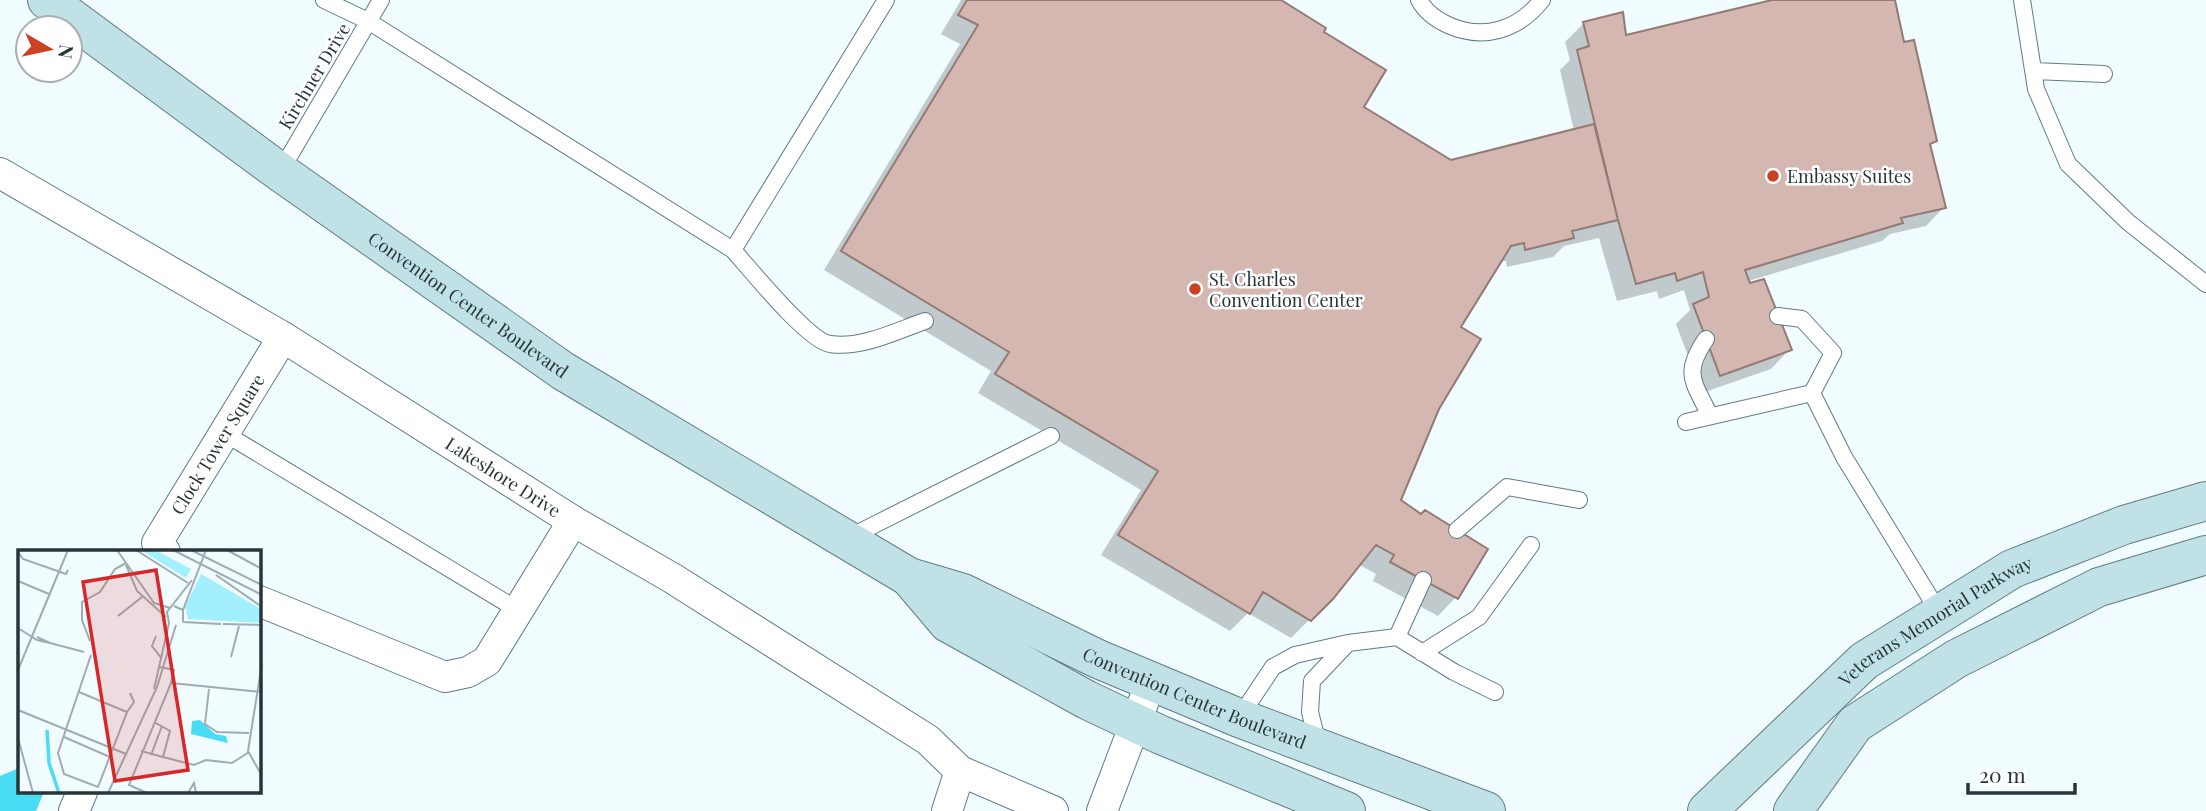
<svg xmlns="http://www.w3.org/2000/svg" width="2206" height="811" viewBox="0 0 2206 811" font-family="'Playfair Display',serif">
  <rect width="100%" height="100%" fill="#f0fcff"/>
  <path fill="#49dcf5" d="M19 768V792H44L36 811H0V776Z"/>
  <path fill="#0003" d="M961 0H1277L1362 108 1451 162 1574 131 1560 70 1570 60 1565 42 1584 23 1625 37 1780 0H1893L1903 44 1935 140 1929 147 1944 207 1926 226 1890 234 1882 241 1748 281 1789 350 1771 369 1702 393 1676 324 1690 310 1684 290 1659 299 1657 291 1617 301 1599 238 1564 246 1553 257 1507 267 1506 261 1499 262 1459 328 1438 408 1399 501 1456 597 1438 616 1373 581 1376 574 1358 564 1331 598 1291 638 1248 613 1230 631 1101 555 1141 490 978 393 991 371 824 270 960 44 941 34Z"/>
  <path fill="#d4b7b1" stroke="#947a74" stroke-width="2" d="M967 0H1281L1326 28 1324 32 1386 70 1364 107 1451 160 1594 124 1618 220 1572 231 1574 238 1525 250 1524 243 1511 246 1461 327 1481 339 1439 409 1401 500 1421 514 1425 510 1488 549 1458 599 1390 562 1394 555 1376 545 1333 599 1311 621 1263 592 1250 614 1118 535 1158 471 995 374 1009 352 841 251 978 25 958 15Z
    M1772 0H1895L1904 42 1914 40 1937 141 1930 144 1946 208 1901 218 1903 223 1745 270 1750 283 1764 279 1792 350 1720 376 1693 304 1709 297 1703 272 1677 281 1675 273 1636 284 1618 220 1577 50 1589 46 1583 22 1623 12 1626 35Z"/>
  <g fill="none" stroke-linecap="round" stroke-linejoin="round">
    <defs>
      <path id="lane" d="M324 0 368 21 733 250 886 0
        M1419 0C1425 11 1437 20 1448 25 1484 41 1518 30 1542 0
        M2022 0 2036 89 2068 164 2128 222 2206 284
        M2034 71 2104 74
        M280 172 381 0
        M733 250C750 269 808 341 830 344 861 349 896 331 925 321
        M1778 316 1802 319 1833 353 1812 393 1844 457 1940 614
        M1706 339C1682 374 1694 382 1710 416
        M1686 422 1812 393
        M224 433 518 610
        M1457 530 1507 487 1579 500
        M848 538 1051 436
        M1397 637 1423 580
        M1422 653 1479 617 1531 545
        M1239 718 1273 667 1295 655 1348 643 1397 637 1454 672 1495 692
        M1318 744 1310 712 1312 681 1348 643"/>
      <g id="street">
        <path id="s1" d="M0 173 283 337 573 521 672 578 928 740 960 771 1053 811"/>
        <path id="s2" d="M165 552 157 543 283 337"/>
        <path d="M259 601 445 677 468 672 487 661 573 521"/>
        <path d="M74 811 82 792"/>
        <path d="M947 811 960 771"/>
        <path d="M1102 811 1151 682"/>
      </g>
      <g id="secondary">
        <path id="s3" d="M47 0 280 172 563 371 909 577 963 593 1098 659 1239 718 1486 811"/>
        <path d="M909 577 948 623 1087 700 1161 735 1346 811"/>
        <path id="s4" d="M1707 811 1864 661 2012 569 2124 525 2206 501"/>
        <path d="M1793 811 1855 724 1956 659 2099 587 2206 555"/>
      </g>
    </defs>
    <use href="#lane" stroke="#607c82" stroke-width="18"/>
    <use href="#street" stroke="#607c82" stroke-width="32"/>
    <use href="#secondary" stroke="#607c82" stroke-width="40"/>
    <use href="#lane" stroke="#fff" stroke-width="16"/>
    <use href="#street" stroke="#fff" stroke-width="30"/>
    <use href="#secondary" stroke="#c0e2e7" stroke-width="38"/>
  </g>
  <g fill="#cb4123" stroke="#fff" stroke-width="2.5">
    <circle cx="1773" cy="176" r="7"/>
    <circle cx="1195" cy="289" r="7"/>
  </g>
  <g text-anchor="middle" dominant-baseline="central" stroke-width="5" stroke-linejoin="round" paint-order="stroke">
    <g font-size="18" fill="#283537" stroke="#fff">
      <text transform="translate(314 76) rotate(-59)">Kirchner Drive</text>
      <text stroke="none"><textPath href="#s3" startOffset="520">Convention Center Boulevard</textPath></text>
      <text stroke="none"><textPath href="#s2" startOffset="128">Clock Tower Square</textPath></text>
      <text stroke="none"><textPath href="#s1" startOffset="588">Lakeshore Drive</textPath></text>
      <text stroke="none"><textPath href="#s4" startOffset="299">Veterans Memorial Parkway</textPath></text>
      <text stroke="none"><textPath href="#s3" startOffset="1349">Convention Center Boulevard</textPath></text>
    </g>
    <g font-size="18" fill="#283537" stroke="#fff" text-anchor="start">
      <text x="1787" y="176">Embassy Suites</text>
      <text x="1209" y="279">St. Charles<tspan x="1209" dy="21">Convention Center</tspan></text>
    </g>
  </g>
  <g transform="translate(18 550)">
    <rect width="243" height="243" fill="#f0fcff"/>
    <path d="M123 0H137L173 19 168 28ZM183 24 243 59V73L170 69 167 57Z" fill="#a2effe"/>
    <path d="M182 170 197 184 208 186 210 193 173 184 174 171Z" fill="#49dcf5"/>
    <path fill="none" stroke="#49dcf5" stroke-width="3.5" d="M29 180 31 213 41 243"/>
    <path fill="none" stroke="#a0acaf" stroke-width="2" d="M99 0 136 53 152 58M118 0 170 33M155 0 244 45M173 0 244 35M209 0 244 19M0 2 5 9 48 24 50 20M108 15 119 41 148 67M198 25 244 57M0 31 31 44M156 56 165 60V72M165 60 188 0M100 66 124 47M165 72 203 74M205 74 244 75M0 78 19 90 32 93 19 87M138 86 134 96 144 109M72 91 64 70V52L82 42 97 19 108 13M32 93 66 102M213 107 221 76M244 113 230 201 244 226M0 120 50 0M153 133 244 142M136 139 151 73 149 62 174 30M191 139 187 174 199 182 231 183M61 142 109 162 80 237 46 224 40 203 73 105M0 160 108 204M109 162 116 152 112 143M46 187 92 207M0 188 15 243M123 201 145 207 152 181 136 172M133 205 144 176M145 207 176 215 188 210 214 213 231 202M90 243 139 137 158 75M129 243 111 235 153 133 156 120 142 117M170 243 176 233 178 243"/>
    <path fill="#d62828" fill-opacity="0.15" stroke="#d62828" stroke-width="3.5" d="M138 20 170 220 97 231 65 32Z"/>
    <rect width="243" height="243" fill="none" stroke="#283537" stroke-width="3.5"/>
  </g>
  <g transform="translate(49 49) rotate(99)"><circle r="33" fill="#ffffff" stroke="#a9aeaf" stroke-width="2"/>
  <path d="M0-5L12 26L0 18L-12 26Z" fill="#cb4123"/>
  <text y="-10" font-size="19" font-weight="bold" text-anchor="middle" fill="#283537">N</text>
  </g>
  <path d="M1968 783v10h107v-10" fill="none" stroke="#283537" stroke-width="3.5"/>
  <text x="1979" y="783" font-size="21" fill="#283537" stroke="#ffffff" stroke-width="5" paint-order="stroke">20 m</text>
</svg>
